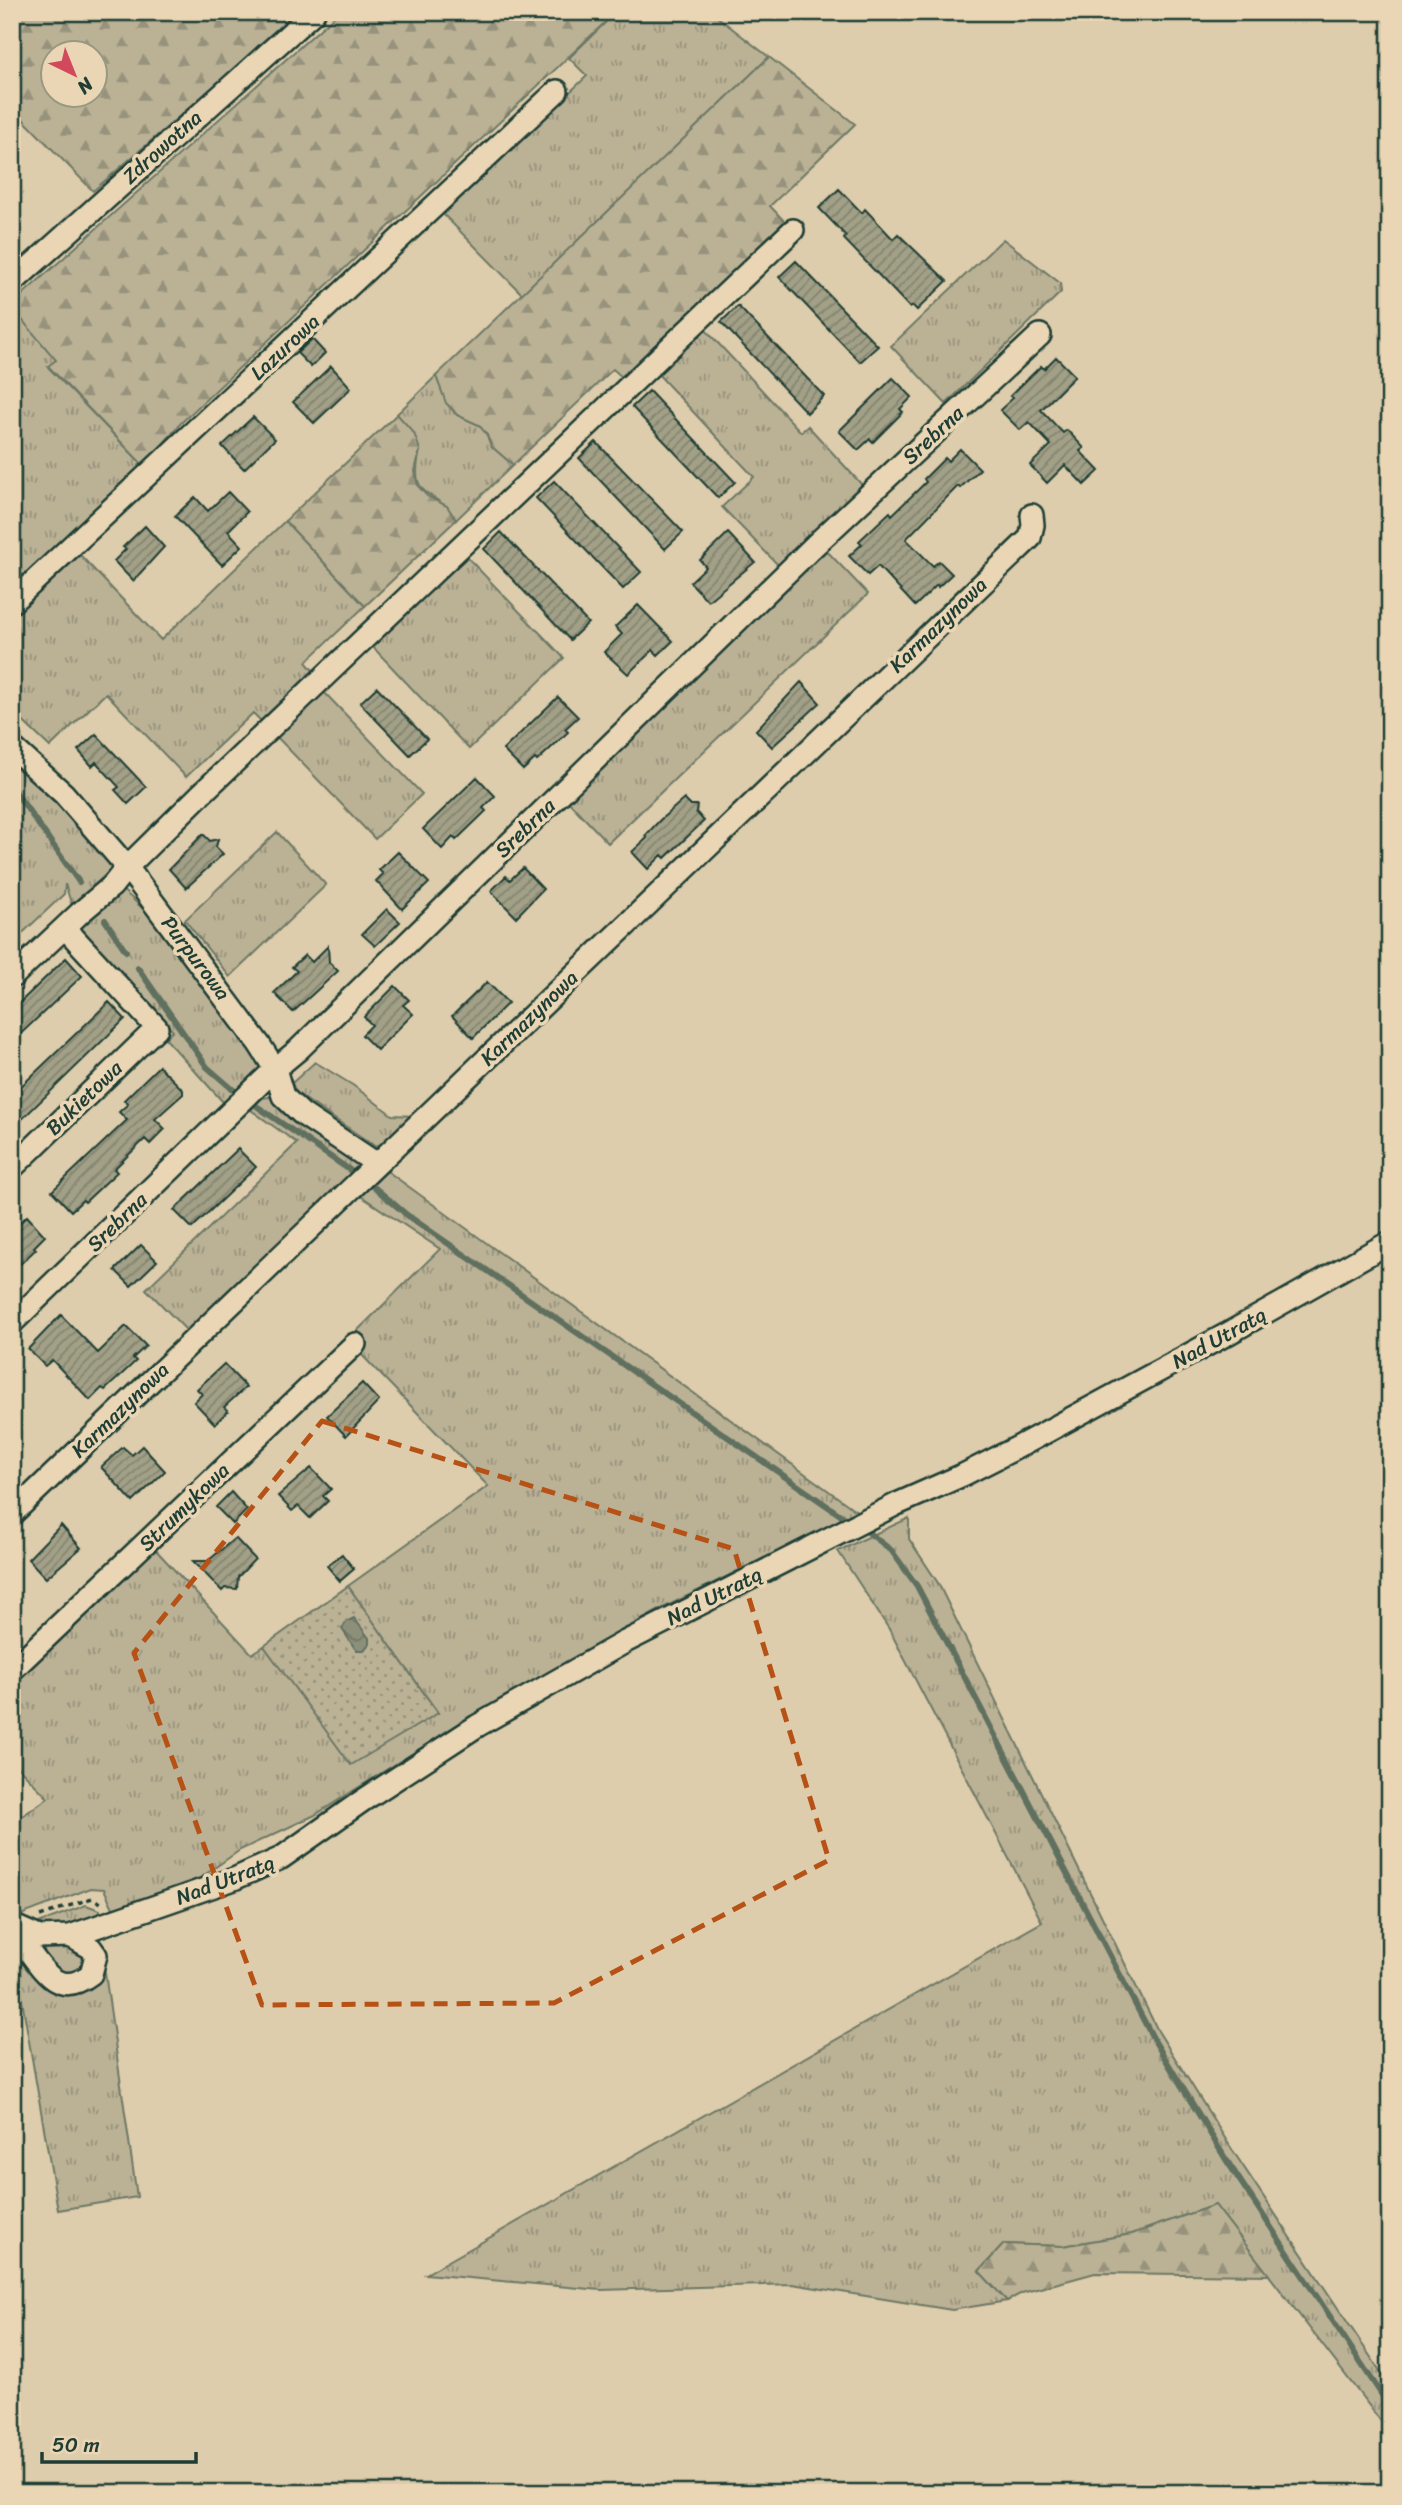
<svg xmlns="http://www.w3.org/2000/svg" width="1402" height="2505" viewBox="0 0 1402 2505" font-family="Sriracha,sans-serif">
  <defs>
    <pattern id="grass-tufts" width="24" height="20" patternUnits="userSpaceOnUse" patternTransform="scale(1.75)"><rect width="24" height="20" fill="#bbb296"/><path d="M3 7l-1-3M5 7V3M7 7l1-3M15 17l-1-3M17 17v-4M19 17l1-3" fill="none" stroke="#97927b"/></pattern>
    <pattern id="forest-firs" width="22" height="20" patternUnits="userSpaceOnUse" patternTransform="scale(1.75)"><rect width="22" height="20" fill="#bbb296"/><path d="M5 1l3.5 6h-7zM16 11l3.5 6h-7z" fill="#97927b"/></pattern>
    <pattern id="park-dots" width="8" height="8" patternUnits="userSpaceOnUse" patternTransform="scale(1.75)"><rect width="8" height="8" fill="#bbb296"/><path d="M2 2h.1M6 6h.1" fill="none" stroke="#97927b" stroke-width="1.8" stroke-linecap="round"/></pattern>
    <pattern id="water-waves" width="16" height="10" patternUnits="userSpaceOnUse" patternTransform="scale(1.75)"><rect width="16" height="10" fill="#8c907a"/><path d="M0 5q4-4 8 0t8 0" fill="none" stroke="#727765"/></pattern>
    <pattern id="building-hatch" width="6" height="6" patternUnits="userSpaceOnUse" patternTransform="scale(1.75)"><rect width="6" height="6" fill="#a2a087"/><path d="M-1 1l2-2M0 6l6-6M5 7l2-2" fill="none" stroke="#83846f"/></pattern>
  </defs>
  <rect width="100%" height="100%" fill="#decdac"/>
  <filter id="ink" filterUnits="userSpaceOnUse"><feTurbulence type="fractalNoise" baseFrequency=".0143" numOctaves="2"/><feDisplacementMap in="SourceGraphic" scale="14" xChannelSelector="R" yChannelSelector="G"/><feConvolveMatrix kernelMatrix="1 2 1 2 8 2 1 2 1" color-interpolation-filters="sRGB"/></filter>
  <g filter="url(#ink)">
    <path fill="url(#grass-tufts)" stroke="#6d7865" stroke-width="2" d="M616 12H711L769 57 522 294 442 213 587 76 569 58Z
      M1003 239 1060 283 1061 292 946 404 891 346Z
      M12 308 57 360 48 367 144 466 12 587Z
      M703 327 801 432 808 426 863 486 779 566 722 507 754 477 656 372Z
      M436 376 447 403 457 415 479 425 487 435 491 446 513 465 456 520C434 485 408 503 420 450L397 414Z
      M285 521 365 606 306 662 316 674 264 724 253 713 186 777 106 693 50 747 12 711V618L80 555 161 640Z
      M824 548 868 594 608 843 565 798Z
      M464 554 564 658 469 749 370 644Z
      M322 690 422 794 375 839 275 735Z
      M12 759 110 858 114 867 72 906 65 884 64 894 12 943Z
      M277 832 326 885 230 977 185 920Z
      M122 890C157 917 251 1031 261 1072L234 1099 223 1102 165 1038 173 1031 78 929V925Z
      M315 1062 354 1086 392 1115 414 1116 386 1143 375 1146 296 1093 292 1083Z
      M269 1097 279 1098 359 1158 358 1167 188 1332 146 1289 297 1143 251 1110 262 1098Z
      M387 1171 862 1515 826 1534 746 1567 663 1608 457 1725 315 1815 240 1850 190 1885 134 1907 113 1908 104 1889 91 1888 21 1915 12 1912V1823L48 1798 12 1761V1684L154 1548 252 1654 264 1646 351 1764 438 1713 348 1586 488 1486 360 1353 350 1338 440 1249 361 1196Z
      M909 1518V1539L938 1583 1158 2031 1233 2151 1390 2386V2433L1215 2205 1132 2234 1063 2246 1004 2244 979 2271 1007 2301 952 2310 792 2284 601 2290 426 2274 1042 1922 889 1629 838 1551Z
      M86 1905 100 1910 101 1915 63 1927 36 1924Z
      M56 1946 71 1947 88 1959 86 1968 63 1978 38 1947Z
      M29 1963C43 1985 44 1990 72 1991L104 1966 137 2197 58 2210 16 1965Z"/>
    <path fill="url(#forest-firs)" stroke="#6d7865" stroke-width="2" fill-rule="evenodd" d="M12 12H300L93 191 12 108ZM52 52H94V94H52Z
      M339 12H616L181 423 144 466 48 366 56 360 12 308V304Z
      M769 57 855 124 770 206 788 225 624 379 613 369 513 465 491 446 487 435 479 425 457 415 446 403 436 376Z
      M397 414 414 433 420 450 415 471 418 486 427 496 447 506 456 520 365 606 285 521Z
      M1215 2205 1269 2275 1095 2273 1022 2293 1007 2301 979 2271 1004 2244 1063 2246 1132 2234Z"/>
    <path fill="url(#park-dots)" stroke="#6d7865" stroke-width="2" d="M348 1586 438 1713 351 1765 264 1646Z"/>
    <path fill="url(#water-waves)" stroke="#606f5e" stroke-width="2" d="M354 1618 369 1638V1644L364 1650H356L342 1629 346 1622Z"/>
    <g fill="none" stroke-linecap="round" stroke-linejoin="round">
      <path stroke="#606f5e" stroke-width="6" d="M12 787 79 882
        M105 920 126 951
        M138 968 207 1067 237 1093
        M258 1107 351 1171
        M374 1187 407 1215 849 1521
        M869 1533 891 1550 917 1586 1154 2040 1225 2158 1390 2407"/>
    </g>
    <path fill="url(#building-hatch)" stroke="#1f3d34" stroke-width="2" d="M839 189 862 213 865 209 893 239 898 234 947 281 917 310 913 306 910 308 895 292 844 239 846 236 819 208Z
      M796 261 878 346 860 362 779 277Z
      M738 306 824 396 807 413 721 322Z
      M312 339 325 353 311 367 297 353Z
      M1056 357 1075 376 1041 410 1063 433 1067 430 1084 448 1080 451 1099 471 1084 485 1065 465 1047 483 1030 465 1051 445 1029 422 1020 430 1000 410 1013 398 1010 396 1041 366 1044 369Z
      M331 366 351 388 314 423 293 402Z
      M893 378 912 397 900 409 903 412 873 442 870 439 858 450 839 431Z
      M649 391 735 482 718 498 632 407Z
      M253 417 275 439 244 469 222 446Z
      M596 442 683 532 665 549 579 458Z
      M960 449 980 469 960 488 958 486 906 539 933 566 939 561 952 574 938 587 937 585 915 606 878 566 868 575 849 556 862 544 859 541 890 512 892 515 926 482 924 479 945 458 948 461Z
      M554 481 641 572 623 589 536 498Z
      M228 492 247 512 228 531 242 546 222 565 175 516 195 497 208 511Z
      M145 526 164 547 133 581 114 561 126 549 123 547Z
      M501 532 588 623 570 640 484 549Z
      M728 533 755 562 708 601 690 582 706 567 700 560Z
      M638 605 673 641 658 655 653 650 628 674 604 652 622 634 615 627Z
      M801 682 820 703 772 747 756 730Z
      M377 687 427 739 410 755 360 703Z
      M558 697 578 717 565 729 568 732 537 761 535 759 523 770 503 750Z
      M96 734 146 787 128 804 115 790 119 787 96 762 92 766 78 750Z
      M477 777 495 796 483 808 486 811 456 840 453 837 442 849 423 829Z
      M684 799 690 805H697L696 812 704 821 665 858 662 855 648 869 632 852 647 838 645 836 660 820Z
      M203 834 210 841 218 839 216 847 223 854 186 888 169 869Z
      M398 852 429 883 402 909 376 881 383 874 379 870Z
      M523 868 543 889 516 917 491 891 506 876 510 880Z
      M387 909 400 922 375 946 362 934Z
      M328 946 329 962 338 971 293 1012 274 993 297 971 292 967 305 955 312 962Z
      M66 958 82 976 12 1042V1010Z
      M487 982 508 1003 473 1038 452 1016Z
      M395 986 409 1000 403 1005 413 1014 377 1050 362 1035 372 1025 364 1017Z
      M109 1002 125 1019 12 1129V1095Z
      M159 1066 183 1090V1094L155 1119 165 1129 150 1144 145 1139 114 1169 117 1172 85 1202 83 1200 71 1211 52 1191 127 1120 119 1112 128 1104 124 1100Z
      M238 1149 256 1167 192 1228 174 1210Z
      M27 1216 45 1236 34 1247 36 1249 12 1272V1230Z
      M141 1245 157 1261 131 1286 115 1270Z
      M61 1315 98 1353 126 1326 146 1346 133 1358 136 1361 105 1390 102 1388 90 1400 52 1360 45 1366 28 1349Z
      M224 1364 246 1387 224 1407 228 1411 215 1424 194 1402 202 1394 197 1389Z
      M362 1383 379 1401 346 1436 327 1416Z
      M142 1446 165 1471 133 1502 101 1467 123 1447 132 1455Z
      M311 1468 331 1489 323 1496 328 1501 310 1518 298 1506 292 1511 278 1496Z
      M231 1492 247 1510 233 1524 216 1507Z
      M61 1525 81 1548 46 1578 28 1559Z
      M235 1538 255 1559 238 1577 237 1589 225 1588 222 1591 193 1561H208Z
      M342 1554 354 1569 340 1581 327 1566Z"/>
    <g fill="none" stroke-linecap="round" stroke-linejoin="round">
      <defs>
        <path id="minor" d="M12 283 314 12
          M12 602 557 91
          M12 747 64 794 127 867 259 1044 275 1069 283 1096 302 1114 377 1164
          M12 977 81 912 112 886 127 867 201 794 793 230
          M12 1168 157 1028 65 928
          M12 1323 275 1069 298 1050 815 545 1040 335
          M12 1514 1030 538 1033 525 1032 515
          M12 1670 355 1344
          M12 1925 39 1937 70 1936 234 1879 281 1858 362 1801 477 1726 625 1642 897 1504 963 1475 1022 1445 1229 1333 1390 1242
          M25 1946C44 1971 58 1999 91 1974L96 1955 91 1948 70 1936"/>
      </defs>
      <use href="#minor" stroke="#1f3d34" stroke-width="26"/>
      <path stroke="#1f3d34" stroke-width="3.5" stroke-dasharray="5 5" stroke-linecap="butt" d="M40 1916 92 1898 101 1903"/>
      <use href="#minor" stroke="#ead6b4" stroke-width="21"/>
    </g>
  </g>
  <path fill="none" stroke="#b65216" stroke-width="5" stroke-dasharray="14 9" stroke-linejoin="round" d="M322 1421 734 1549 829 1860 554 2003 262 2005 134 1653Z"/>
  <g text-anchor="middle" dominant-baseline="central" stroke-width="7" stroke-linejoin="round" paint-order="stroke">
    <g font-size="21" fill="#1f3d34" stroke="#ead6b4">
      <text transform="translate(162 147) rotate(-42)">Zdrowotna</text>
      <text transform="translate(285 347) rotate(-43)">Lazurowa</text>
      <text transform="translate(933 435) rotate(-43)">Srebrna</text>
      <text transform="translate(938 625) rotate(-44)">Karmazynowa</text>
      <text transform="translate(525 828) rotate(-44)">Srebrna</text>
      <text transform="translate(196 958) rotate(53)">Purpurowa</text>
      <text transform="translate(529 1018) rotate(-44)">Karmazynowa</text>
      <text transform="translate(84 1098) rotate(-44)">Bukietowa</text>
      <text transform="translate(117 1222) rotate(-44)">Srebrna</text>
      <text transform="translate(1219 1338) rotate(-29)">Nad Utratą</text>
      <text transform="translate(120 1410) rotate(-44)">Karmazynowa</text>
      <text transform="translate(184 1507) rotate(-44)">Strumykowa</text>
      <text transform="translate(714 1596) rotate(-27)">Nad Utratą</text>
      <text transform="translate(225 1880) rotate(-21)">Nad Utratą</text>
    </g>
  </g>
  <rect width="1402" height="2505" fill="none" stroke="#ead6b4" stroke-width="42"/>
  <rect x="21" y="21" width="1360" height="2463" fill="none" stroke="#1f3d34" stroke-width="2.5" filter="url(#ink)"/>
  <g transform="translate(74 74) rotate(137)"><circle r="33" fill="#ead6b4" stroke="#999981" stroke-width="2"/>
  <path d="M0-5L12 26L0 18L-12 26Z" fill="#d1495b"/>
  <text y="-10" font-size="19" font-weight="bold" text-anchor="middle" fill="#1f3d34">N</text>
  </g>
  <path d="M42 2452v10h154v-10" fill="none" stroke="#1f3d34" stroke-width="3.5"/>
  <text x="52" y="2452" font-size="21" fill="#1f3d34" stroke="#ead6b4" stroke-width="5" paint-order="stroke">50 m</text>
</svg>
